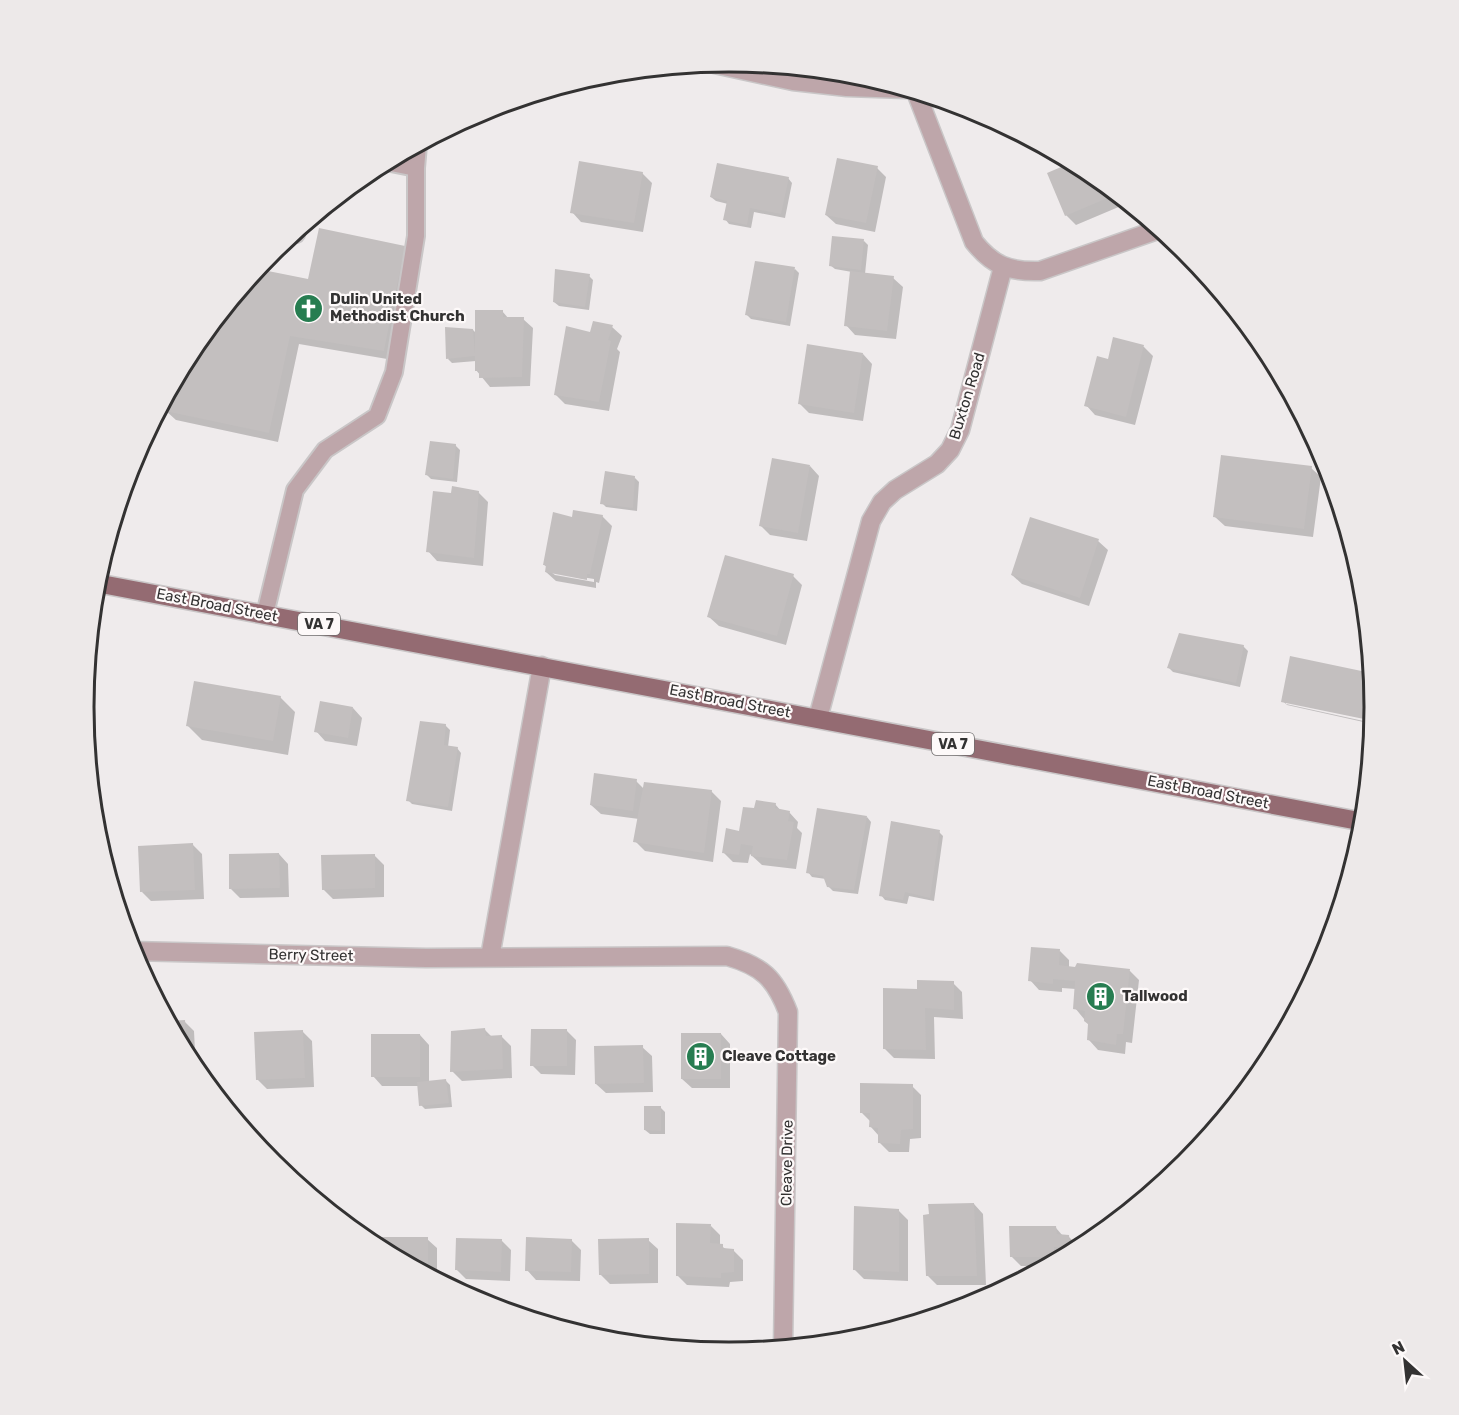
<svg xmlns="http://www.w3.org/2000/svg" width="1459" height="1415" viewBox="0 0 1459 1415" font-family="Rubik,sans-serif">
  <rect width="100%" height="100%" fill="#efebec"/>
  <path fill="#0003" fill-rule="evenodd" d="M1075 163 1089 171 1128 203 1076 225 1066 215Z
    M877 168 886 177 875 232 836 224 826 215Z
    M642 173 652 183 643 232 581 222 572 212Z
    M788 178 792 183 785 218 754 212 751 228 729 224 725 219 728 204 716 201 711 197Z
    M864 241 868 245 865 274 893 278 903 287 896 339 855 335 846 325 852 272 835 269 830 265Z
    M404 247 414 257 393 360 299 344 278 442 176 420 166 411 171 388 193 348 257 270 309 281Z
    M795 269 799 273 790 326 751 319 747 315Z
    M589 276 593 280 589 310 559 306 554 302Z
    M502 311 509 319H523L533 328 530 386 490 387 476 370V361L452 363 448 359 473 330 477 334Z
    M594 323 612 327 622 336 617 349 620 352 609 411 565 404 555 394 591 334Z
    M1252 331 1267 349H1265L1255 340Z
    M1114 339 1144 347 1153 356 1135 425 1095 415 1086 405 1109 361Z
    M863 354 872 364 863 421 809 413 800 404Z
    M455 445 460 450 457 482 431 479 427 475Z
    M810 466 819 476 807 541 770 535 760 525Z
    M1311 468 1321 477 1313 537 1225 526 1215 517Z
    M635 478 639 482 637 511 606 507 602 503Z
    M478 492 488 502 483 566 437 561 428 551 452 494Z
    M602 516 612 526 599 583 596 582V588L556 581 546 572 547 567 544 565 573 519ZM551 572 594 579V582L555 575Z
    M1098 541 1108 550 1089 606 1022 584 1012 575Z
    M793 576 802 585 786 645 719 626 709 617Z
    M1243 646 1248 651 1240 687 1173 672 1169 668Z
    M1370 674 1372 676 1373 686 1368 719 1286 701V704L1283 701Z
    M85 691 90 696 85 718 84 707Z
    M280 697 295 712 288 755 202 740 188 726Z
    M1286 704 1368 722V723L1287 705Z
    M353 708 362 718 357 746 325 741 316 731Z
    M445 725 450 730 448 747 457 748 461 753 452 811 412 804 408 800Z
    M636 781 644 789 711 791 721 801 713 862 645 851 635 841 639 819 601 814 591 805Z
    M775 804 781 811 789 812 798 822 797 828 802 833 796 869 762 865 750 854 748 863 733 862 724 853 741 832Z
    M867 817 871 822 858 894 833 891 828 886 826 879 812 877 808 872Z
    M939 832 943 836 934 901 909 896 907 904 885 900 881 895Z
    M192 844 202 854 204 899 151 901 142 892Z
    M279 854 288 864 289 897 240 898 231 889Z
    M374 855 384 865V897L333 899 323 889Z
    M1060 951 1069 960V968L1130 971 1139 980 1132 1043 1126 1042 1125 1054 1098 1050 1089 1040V1025L1075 1008 1076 989 1062 988V992L1039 990 1030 980Z
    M953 983 962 992 963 1019 934 1017 935 1059 894 1058 885 1049 918 991Z
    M184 1021 194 1031 196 1071 169 1022Z
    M485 1030 492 1037 501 1036 511 1046 512 1078 462 1081 452 1071Z
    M302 1031 312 1041 314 1087 267 1089 257 1079Z
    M567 1031 576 1040 575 1075 541 1074 532 1065Z
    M721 1034 730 1044V1088H692L682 1079Z
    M420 1035 429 1045V1082L446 1081 450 1085 452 1107 425 1109 421 1105 419 1086H382L373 1076Z
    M642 1047 652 1056 653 1092 606 1093 596 1084Z
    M912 1086 921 1095V1138L910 1139 909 1152H889L880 1143 879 1136 871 1127V1122L862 1113Z
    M660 1107 665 1112V1134H650L645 1130Z
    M974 1204 983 1214 986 1285H937L928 1276Z
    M899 1211 908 1220V1281L864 1279 854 1269Z
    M711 1226 720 1235V1245L727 1250H733L743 1260V1281L730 1282 729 1287 687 1285 678 1276Z
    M1056 1228 1063 1236H1068L1078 1246V1250L1067 1256H1062L1063 1258 1049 1266H1021L1011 1256Z
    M381 1239H427L437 1248V1278L381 1250Z
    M571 1240 581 1250 580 1281 536 1280 527 1270Z
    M648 1240 658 1249V1283L610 1284 600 1274Z
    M502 1241 511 1250 510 1281 466 1279 456 1269Z"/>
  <path fill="#c3bfbf" d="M837 158 878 166 866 223 825 215Z
    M579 161 643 172 634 223 570 213Z
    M1073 162 1089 171 1117 194 1065 216 1047 173Z
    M717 163 789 177 781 214 750 208 747 225 723 220 727 201 710 197Z
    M319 228 405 246 384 351 290 336 269 433 165 411 169 393 193 348 258 269 308 279Z
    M832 236 864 239 861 270 829 266Z
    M755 261 795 267 786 322 745 315Z
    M555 269 590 274 585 307 553 302Z
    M850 271 894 276 887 331 844 326Z
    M475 310H503V317H524L522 377 479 378V371H475V356L446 359 445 327 473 329 475 353Z
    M593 321 613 325 608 340 611 341 599 402 554 395 566 326 590 332Z
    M1113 337 1144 345 1126 417 1084 406 1097 356 1108 359Z
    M807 344 863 353 854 413 798 404Z
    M430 441 456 444 453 479 425 475Z
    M1221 455 1312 466 1304 529 1213 517Z
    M772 458 810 465 798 533 759 526Z
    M605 471 635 476 633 508 600 504Z
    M452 486 479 491 474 558 426 552 433 491 451 493Z
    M573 510 603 515 590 574H587V580L545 572 546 565H543L553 512 572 517Z
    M1030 517 1099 539 1080 598 1011 575Z
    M725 555 794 574 777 636 707 617Z
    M1179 633 1244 645 1236 683 1167 668Z
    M1290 656 1371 673 1364 719 1281 702Z
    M194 681 281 696 273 741 186 726Z
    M320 701 353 707 348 738 314 732Z
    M420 721 446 724 444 745 458 747 448 807 406 801Z
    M594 773 637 779 633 811 590 805Z
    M644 782 712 790 704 853 633 842Z
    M756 800 776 803 775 808 790 811 788 821 794 822 787 860 751 856 753 846 741 844 739 855 722 853 726 828 739 831 743 807 754 808Z
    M817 808 867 816 854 890 827 887 823 876 806 873Z
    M891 821 940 830 930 898 905 892 903 900 879 896Z
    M193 843 195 890 140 892 138 846Z
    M279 853 280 888 229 889V854Z
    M375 854V888L322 890 321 855Z
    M1031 947 1060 949 1059 965 1075 967 1077 963 1130 969 1123 1034H1117L1116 1045 1087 1040 1088 1024 1084 1021 1085 1011 1073 1009 1075 981 1053 979V984L1028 981Z
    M917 980 954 981V1010L925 1008 926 1050 883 1049V988L917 989Z
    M185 1020 187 1056 168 1021Z
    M485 1028 486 1036 502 1035 503 1069 450 1072 451 1031Z
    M531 1029H567V1066H530Z
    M303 1030 305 1078 256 1080 254 1032Z
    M681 1033H721V1079H681Z
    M371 1034H420V1077H371Z
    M643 1045 644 1083 595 1084 594 1046Z
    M446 1079 449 1103 419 1106 417 1082Z
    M860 1083 913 1084V1129L901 1130 900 1144 878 1143V1128L869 1127 870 1113H860Z
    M644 1106H661V1131L644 1130Z
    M974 1203 977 1276H926L923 1215 929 1214 928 1204Z
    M854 1206 899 1209V1272L853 1270Z
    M676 1223 711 1224 710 1243 723 1244V1248L734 1249V1272L721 1273V1278L676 1276Z
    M1009 1226H1056L1057 1234 1069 1235 1070 1247H1054L1055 1257H1010Z
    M1095 1227 1109 1228 1095 1239Z
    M380 1237H428V1269H417L380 1249Z
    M526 1237 572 1239 571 1272 525 1271Z
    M456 1238 502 1239 501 1272 455 1270Z
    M649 1238V1274L599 1275 598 1239Z"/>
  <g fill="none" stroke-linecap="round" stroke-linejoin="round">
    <defs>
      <path id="lane" d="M386 162 416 168
        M294 233 296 234 297 231
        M265 614 295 490 325 450 377 416 394 372 416 236V168L418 145"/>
      <path id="street" d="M710 63 793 81 847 87 906 89
        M916 92 974 242C993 266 1010 272 1040 271L1160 229
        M818 718 871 521 882 502 895 490 937 464 950 450 960 430 1003 267
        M131 951 426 958 727 956C762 966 775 978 788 1012L783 1348
        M490 957 542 666"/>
      <path id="primary" d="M96 583 1364 822"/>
    </defs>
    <use href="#lane" stroke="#c9c6c7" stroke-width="20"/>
    <use href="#street" stroke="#c9c6c7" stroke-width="21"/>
    <use href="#primary" stroke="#c9c6c7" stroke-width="21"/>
    <use href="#lane" stroke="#bea6aa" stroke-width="16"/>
    <use href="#street" stroke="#bea6aa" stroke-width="18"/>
    <use href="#primary" stroke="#946b72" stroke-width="18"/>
  </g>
  <defs>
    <symbol id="church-disc" viewBox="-11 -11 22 22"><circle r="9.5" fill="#277d51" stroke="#fdf9f9"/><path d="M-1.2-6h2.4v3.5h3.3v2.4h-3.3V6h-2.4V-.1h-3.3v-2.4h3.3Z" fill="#fff"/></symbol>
    <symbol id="building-disc" viewBox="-11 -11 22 22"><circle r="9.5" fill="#277d51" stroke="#fdf9f9"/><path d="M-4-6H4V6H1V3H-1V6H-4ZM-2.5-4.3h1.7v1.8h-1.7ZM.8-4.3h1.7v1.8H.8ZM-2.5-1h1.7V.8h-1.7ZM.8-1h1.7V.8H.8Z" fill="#fff"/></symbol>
  </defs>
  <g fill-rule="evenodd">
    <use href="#church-disc" x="292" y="292" width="33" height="33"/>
    <use href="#building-disc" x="1084" y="980" width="33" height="33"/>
    <use href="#building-disc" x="684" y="1040" width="33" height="33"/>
  </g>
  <g text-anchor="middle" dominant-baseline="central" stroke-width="4.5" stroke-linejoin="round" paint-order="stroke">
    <g fill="#fdf9f9" stroke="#706e6e" stroke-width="1.5">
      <rect x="298" y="613" width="42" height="22" rx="4.5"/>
      <rect x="932" y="733" width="42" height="22" rx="4.5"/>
    </g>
    <g font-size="14" font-weight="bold" fill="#333232">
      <text x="319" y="624">VA 7</text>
      <text x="953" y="744">VA 7</text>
    </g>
    <g font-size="15" font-weight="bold" fill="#333232" stroke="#fdf9f9" text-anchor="start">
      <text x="330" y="299">Dulin United<tspan x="330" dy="17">Methodist Church</tspan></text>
      <text x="1122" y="996">Tallwood</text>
      <text x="722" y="1056">Cleave Cottage</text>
    </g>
    <g font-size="15" fill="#333232" stroke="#fdf9f9">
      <text transform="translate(967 396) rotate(-73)">Buxton Road</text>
      <text transform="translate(217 605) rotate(11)">East Broad Street</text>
      <text transform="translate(730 701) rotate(11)">East Broad Street</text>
      <text transform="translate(1208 792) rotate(11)">East Broad Street</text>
      <text transform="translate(311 955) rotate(1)">Berry Street</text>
      <text transform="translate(787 1163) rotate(-89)">Cleave Drive</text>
    </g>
  </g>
  <path d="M0 0H1459V1415H0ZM94 707a635 635 0 1 1 1270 0a635 635 0 1 1-1270 0Z" fill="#ede9e9" fill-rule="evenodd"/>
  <path fill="none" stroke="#333232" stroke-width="3" d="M94 707a635 635 0 1 1 1270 0a635 635 0 1 1-1270 0Z"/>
  <g transform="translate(1405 1361) rotate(333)" stroke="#fdf9f9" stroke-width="4.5" paint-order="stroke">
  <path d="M0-4.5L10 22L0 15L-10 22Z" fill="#333232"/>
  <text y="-9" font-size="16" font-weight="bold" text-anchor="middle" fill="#333232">N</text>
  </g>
</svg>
